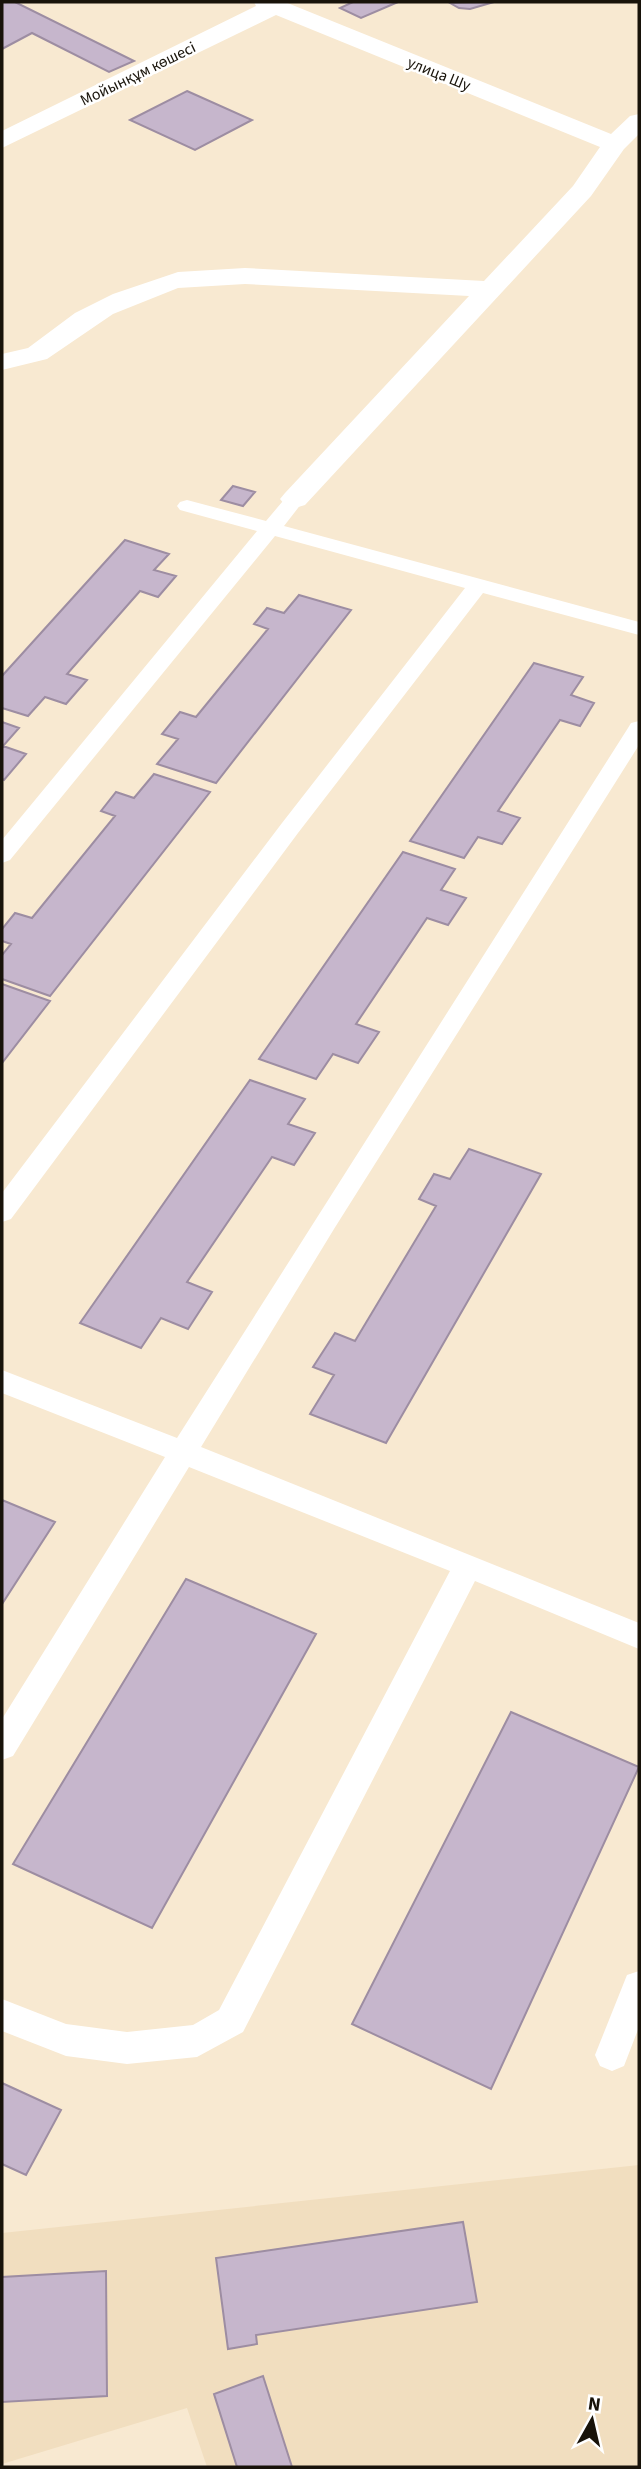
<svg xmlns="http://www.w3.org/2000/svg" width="641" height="2469" viewBox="0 0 641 2469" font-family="'Source Sans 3',sans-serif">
  <rect width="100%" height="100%" fill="#f8e9d1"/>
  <path fill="#f1debf" d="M639 2165V2467H207L187 2408 2 2464V2233Z"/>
  <path fill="#c6b6cc" stroke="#9d8da2" stroke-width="2" d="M2 2H15L134 61 109 72 32 33 2 49Z
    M353 2H398L361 18 340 8Z
    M494 2 470 9 459 8 450 3Z
    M187 91 252 120 195 150 130 120Z
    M233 486 255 492 243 506 221 500Z
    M125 540 169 554 154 570 176 576 158 597 140 591 67 674 87 680 66 704 45 697 28 716 2 708V676Z
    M299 595 351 610 216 783 157 764 178 739 162 734 180 712 196 717 268 629 254 624 267 608 284 613Z
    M534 663 583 677 571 695 594 703 580 726 560 720 498 811 520 818 502 844 478 837 464 858 410 841Z
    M2 722 19 728 3 746 26 754 4 780 2 779Z
    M154 774 210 792 50 996 2 979V955L11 944 2 941V929L15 913 32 918 115 816 101 811 116 792 134 798Z
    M403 852 455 869 441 890 466 898 448 925 427 918 356 1024 379 1032 358 1063 333 1054 316 1079 259 1059Z
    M2 984 50 1001 2 1063Z
    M250 1080 305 1099 288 1124 315 1133 294 1165 272 1157 187 1282 212 1292 188 1329 161 1318 141 1348 80 1323Z
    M469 1149 541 1174 386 1443 310 1414 334 1375 313 1367 335 1333 355 1341 436 1206 419 1199 434 1174 450 1179Z
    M2 1500 55 1522 2 1604Z
    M186 1579 316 1634 152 1928 13 1864Z
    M511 1712 639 1767 491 2089 352 2024Z
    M2 2083 61 2110 26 2175 2 2164Z
    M463 2222 477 2302 256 2335 257 2344 228 2349 216 2258Z
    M106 2271 107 2396 2 2402V2277Z
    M263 2376 292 2467H237L214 2394Z"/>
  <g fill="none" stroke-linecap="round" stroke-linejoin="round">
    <path fill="#fff" fill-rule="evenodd" d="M295 493 305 499 284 526 639 622V635L483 593 298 833 11 1219 2 1222V1193L282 823 465 588 275 536 10 860 2 863V840L257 531 180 510 177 506 180 502 187 500 266 521 288 495Z
      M639 721V745L334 1229 201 1447 639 1623V1649L475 1581 243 2032 197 2057 127 2064 66 2056 2 2031V1999L66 2024 127 2032 193 2025 219 2010 450 1571 189 1467 13 1756 2 1760V1719L165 1457 2 1393V1370L177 1438 628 728 631 723Z
      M639 1971V2027L624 2066 612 2071 600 2066 595 2055 627 1975Z"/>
    <path fill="#fff" fill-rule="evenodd" d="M254 2H285L611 134 630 116 639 114V134L624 149 591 196 305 505 295 508 285 505 280 499 285 493 469 296 245 284 178 288 113 314 47 359 2 370V354L28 348 75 313 113 294 178 272 245 268 484 281 573 186 600 147 276 15 2 148V131L256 6Z"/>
  </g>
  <g text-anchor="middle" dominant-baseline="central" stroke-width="5" stroke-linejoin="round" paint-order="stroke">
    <g font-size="16" fill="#18130a" stroke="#fff">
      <text transform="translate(138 74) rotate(-26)">Мойынқұм көшесі</text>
      <text transform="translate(439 74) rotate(22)">улица Шу</text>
    </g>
  </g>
  <rect width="641" height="2469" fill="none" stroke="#18130a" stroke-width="7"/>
  <g transform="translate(592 2420) rotate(8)" stroke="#ffffff" stroke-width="5" paint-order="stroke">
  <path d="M0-5L12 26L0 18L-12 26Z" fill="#18130a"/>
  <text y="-10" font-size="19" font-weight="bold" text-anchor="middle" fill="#18130a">N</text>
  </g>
</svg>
